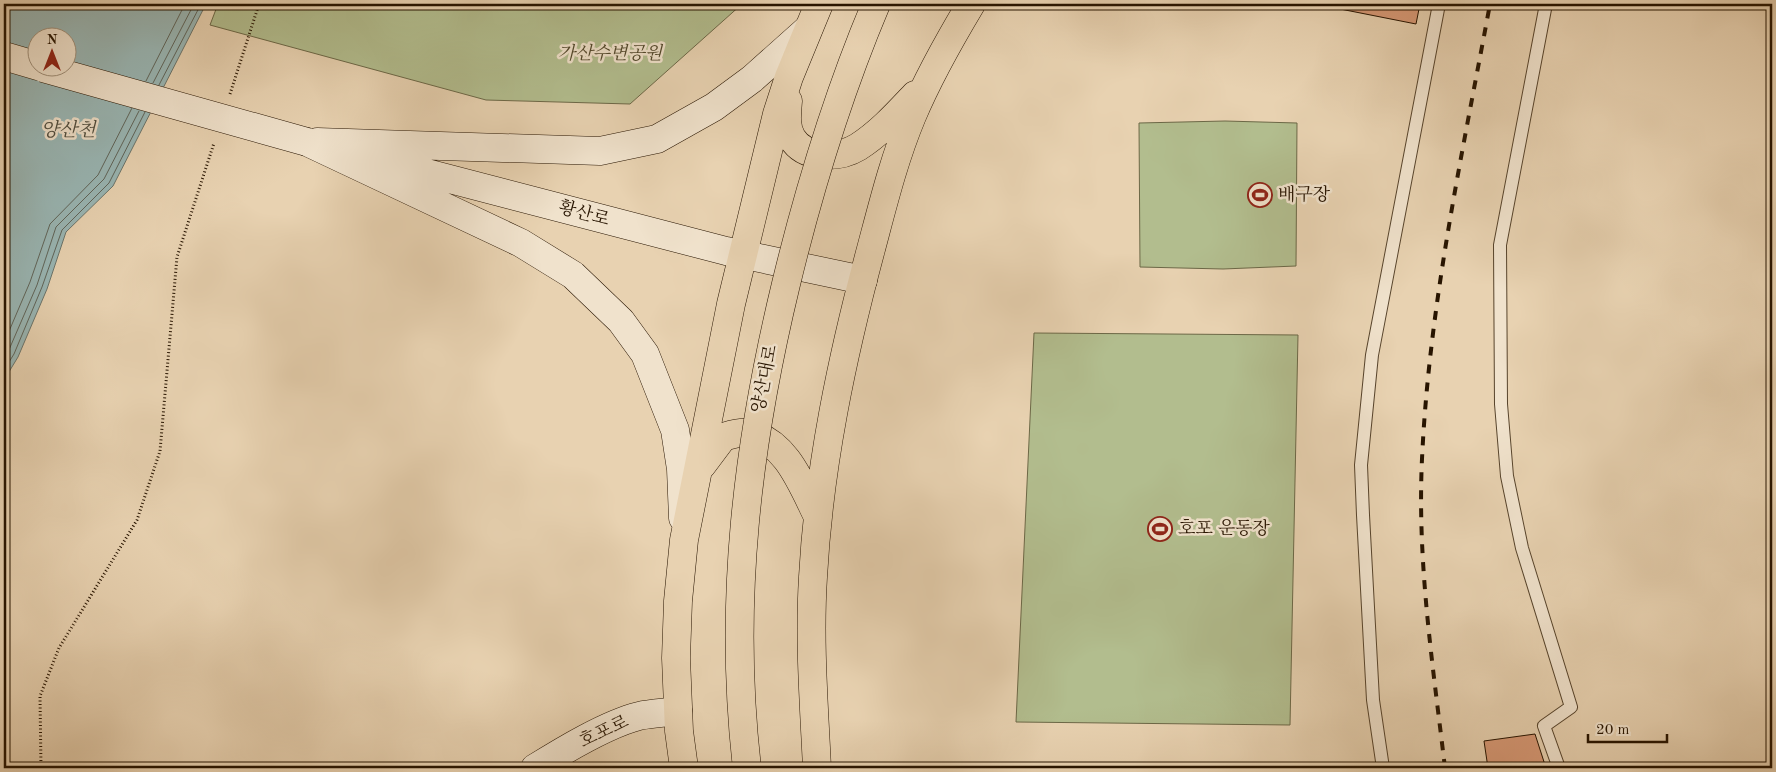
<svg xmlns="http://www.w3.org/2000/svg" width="1776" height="772" viewBox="0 0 1776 772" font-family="'Old Standard TT','Noto Serif KR',serif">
  <rect width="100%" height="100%" fill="#e8d2b1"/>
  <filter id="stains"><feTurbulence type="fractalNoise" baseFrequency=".004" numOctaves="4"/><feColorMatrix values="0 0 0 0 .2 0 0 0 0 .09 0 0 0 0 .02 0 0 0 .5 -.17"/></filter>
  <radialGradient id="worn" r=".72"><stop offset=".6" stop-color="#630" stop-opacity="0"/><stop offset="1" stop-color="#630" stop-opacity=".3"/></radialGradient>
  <path fill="#b2bd8e" stroke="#6c6847" d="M218 4H742L630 104 486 100 210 25Z
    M1225 121 1297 123 1296 266 1223 269 1140 267 1139 123Z
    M1034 333 1298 335 1290 725 1016 722Z"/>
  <path fill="#99b6b4" stroke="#6b756c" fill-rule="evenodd" d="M4 4H206L113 186 66 232 47 289 18 357 4 380ZM38 38H68V68H38Z"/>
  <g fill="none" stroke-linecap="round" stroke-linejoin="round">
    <path stroke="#60655a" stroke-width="1" d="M146 81 185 4
      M153 83 194 4
      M159 85 201 4
      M4 343 30 282 50 224 98 175 132 108
      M4 359 8 352 37 285 56 227 104 179 139 111
      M4 370 14 354 42 287 62 230 109 183 145 112"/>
  </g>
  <path fill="#d79976" stroke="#271400" d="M1315 4H1420L1416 24Z
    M1535 734 1546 768H1488L1484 741Z"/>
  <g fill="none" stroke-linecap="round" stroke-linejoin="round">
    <defs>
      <path id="service" d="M1546 4 1500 245 1501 404 1507 476 1522 548 1571 707 1544 726 1559 768
        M1383 768 1373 700 1363 515 1361 465 1372 355 1439 4"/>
      <path id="secondary" d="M4 56 38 66
        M307 142 521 243 573 275 621 321 645 354 675 430 681 469 683 518
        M317 142 600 151 657 139 714 107 752 79 808 29
        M373 159 726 251 863 280
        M535 768C564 750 607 724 639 716 652 713 665 713 678 711"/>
      <path id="primary" d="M788 101C787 113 785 127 792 138 805 160 840 158 858 147 880 133 898 113 915 95
        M702 465 723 437C730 435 739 432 747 433 786 440 802 485 818 517
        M684 768 679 731 676 658 678 601 684 540 731 304 777 114 789 77 819 4
        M817 768C814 705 809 641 813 577 819 466 842 357 871 249 883 204 894 159 912 116 928 78 950 39 971 4"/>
    </defs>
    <use href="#service" stroke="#57442c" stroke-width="14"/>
    <use href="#secondary" stroke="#271400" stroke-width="29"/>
    <use href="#primary" stroke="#271400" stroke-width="29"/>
    <path stroke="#271400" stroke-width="3" stroke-dasharray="1 2.5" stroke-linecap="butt" d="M230 94 259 4
      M41 768 40 696 59 648 137 520 160 451 177 257 214 143"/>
    <use href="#service" stroke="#f0e2cc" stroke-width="12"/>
    <use href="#secondary" stroke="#f0e2cc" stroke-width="28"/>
    <use href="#primary" stroke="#e8d2b1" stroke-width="28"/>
    <path stroke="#271400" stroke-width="4" stroke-dasharray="9 9" stroke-linecap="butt" d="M1445 768C1433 666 1417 563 1422 459 1429 306 1462 155 1490 4"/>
    <defs>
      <path id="secondary-bridge" d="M43 68 307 142"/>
      <path id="primary-bridge" d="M747 768C728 603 747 445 786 284 809 189 838 94 876 4"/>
    </defs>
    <use href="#secondary-bridge" stroke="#271400" stroke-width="29" stroke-linecap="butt"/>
    <use href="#primary-bridge" stroke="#271400" stroke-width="29" stroke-linecap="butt"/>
    <use href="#secondary-bridge" stroke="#f0e2cc" stroke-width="28"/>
    <use href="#primary-bridge" stroke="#e8d2b1" stroke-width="28"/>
  </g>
  <defs>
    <symbol id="stadium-ring" viewBox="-11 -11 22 22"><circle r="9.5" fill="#f0e2cc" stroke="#8f2418" stroke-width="1.5"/><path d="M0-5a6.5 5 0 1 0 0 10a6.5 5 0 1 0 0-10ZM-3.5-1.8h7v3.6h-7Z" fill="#8f2418"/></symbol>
  </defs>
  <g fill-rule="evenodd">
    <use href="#stadium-ring" x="1246" y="181" width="28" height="28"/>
    <use href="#stadium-ring" x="1146" y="515" width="28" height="28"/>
  </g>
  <g text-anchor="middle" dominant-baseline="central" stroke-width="5" stroke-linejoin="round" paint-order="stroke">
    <g font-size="18" font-style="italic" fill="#51472b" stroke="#f0e2cc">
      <text x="610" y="54">가산수변공원</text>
    </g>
    <g font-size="18" fill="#271400" stroke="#f0e2cc" text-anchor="start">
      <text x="1278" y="195">배구장</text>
      <text x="1178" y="529">호포 운동장</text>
    </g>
    <g font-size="18" fill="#271400" stroke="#f0e2cc">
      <text transform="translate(584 214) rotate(15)">황산로</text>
      <text transform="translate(765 379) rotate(-79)">양산대로</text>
      <text transform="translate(604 732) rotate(-25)">호포로</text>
    </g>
    <g font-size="19" font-style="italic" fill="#4f4d3f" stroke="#f0e2cc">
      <text x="68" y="131">양산천</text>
    </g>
  </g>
  <rect width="1776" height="772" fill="none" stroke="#e8d2b1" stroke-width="20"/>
  <rect x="5" y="5" width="1766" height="762" fill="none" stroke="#271400" stroke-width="2.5"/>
  <rect x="10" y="10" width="1756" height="752" fill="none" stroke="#271400"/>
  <g transform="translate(52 52)"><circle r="24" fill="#f0e2cc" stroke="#a0907a"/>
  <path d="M0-4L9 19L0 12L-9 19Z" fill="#8f2418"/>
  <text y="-8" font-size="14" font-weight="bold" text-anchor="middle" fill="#271400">N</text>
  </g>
  <path d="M1588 734v8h79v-8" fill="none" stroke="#271400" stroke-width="2.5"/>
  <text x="1596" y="734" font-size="15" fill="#271400" stroke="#f0e2cc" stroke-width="4" paint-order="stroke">20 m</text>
  <rect width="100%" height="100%" filter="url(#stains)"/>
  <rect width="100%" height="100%" fill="url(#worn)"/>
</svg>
